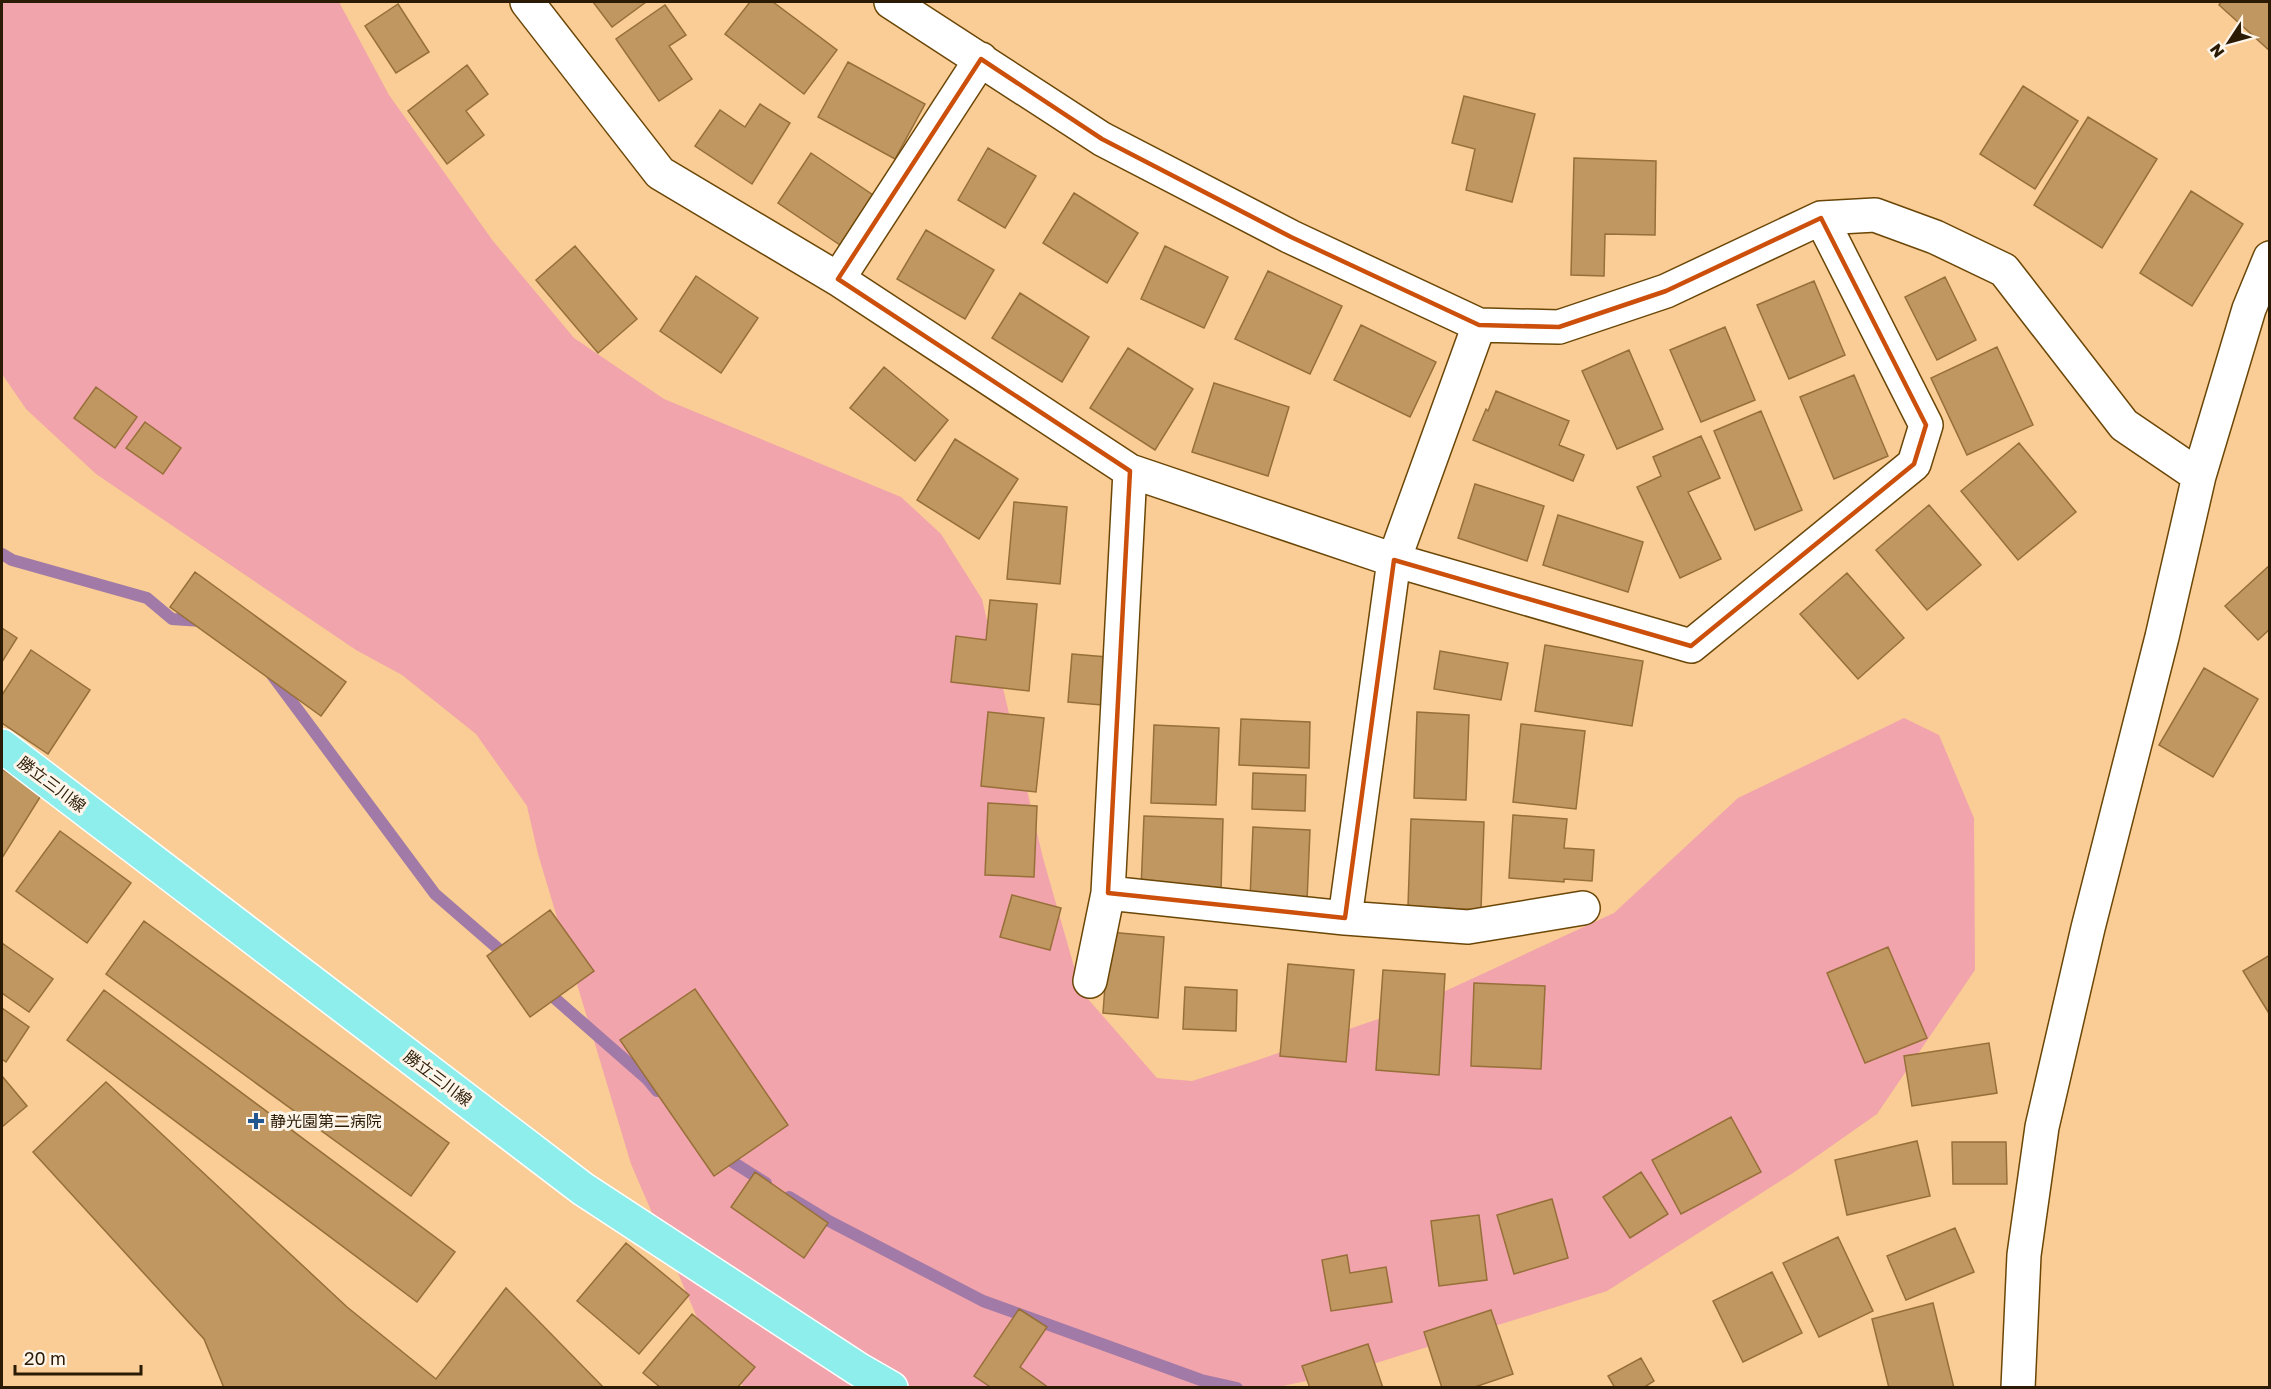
<svg xmlns="http://www.w3.org/2000/svg" width="2271" height="1389" viewBox="0 0 2271 1389" font-family="'Golos Text','Noto Sans JP',sans-serif">
  <rect width="100%" height="100%" fill="#f9cd95"/>
  <path fill="#f1a4ab" d="M2 2H339L389 95 493 241 574 338 664 399 901 497 941 534 982 599 1043 858 1081 991 1157 1078 1192 1081 1249 1063 1402 1011 1614 913 1738 798 1904 718 1939 735 1974 818 1975 970 1877 1114 1793 1173 1607 1291 1344 1373 1278 1387H744L711 1350 631 1164 538 854 527 806 476 734 402 675 356 650 96 474 26 409 2 374Z"/>
  <g fill="none" stroke-linecap="round" stroke-linejoin="round">
    <path stroke="#a17aa7" stroke-width="12" d="M2 554 12 560 147 598 172 619 202 621
      M272 675 435 894 510 959
      M543 988 647 1079 657 1091
      M720 1154 766 1183
      M789 1197 827 1220 983 1301 1201 1380 1237 1388"/>
  </g>
  <path fill="#c09760" stroke="#976f39" stroke-width="1.5" d="M593 2H646L612 27Z
    M750 2H773L837 50 804 94 725 34Z
    M2221 2H2270V51L2219 5Z
    M398 4 429 52 396 73 365 26Z
    M665 5 686 35 669 46 692 79 659 101 616 39Z
    M848 62 925 104 895 159 818 117Z
    M467 65 488 94 466 111 484 135 447 164 408 111Z
    M2023 86 2078 121 2035 189 1980 154Z
    M1464 96 1535 114 1512 202 1466 190 1475 149 1452 143Z
    M760 104 790 123 752 184 695 146 720 110 745 127Z
    M2088 117 2157 159 2102 248 2034 205Z
    M988 148 1036 176 1005 228 958 200Z
    M811 153 873 195 840 245 778 203Z
    M1574 158 1656 161 1655 235 1605 234 1604 276 1571 275Z
    M2191 191 2243 224 2192 306 2140 273Z
    M1074 193 1138 233 1107 283 1043 243Z
    M926 230 994 270 965 319 897 279Z
    M575 246 637 319 598 353 536 280Z
    M1165 246 1228 277 1204 328 1141 299Z
    M1268 271 1342 306 1310 374 1235 339Z
    M696 276 758 318 721 373 660 331Z
    M1945 277 1976 340 1937 360 1905 297Z
    M1814 281 1845 355 1789 379 1757 305Z
    M1020 293 1089 337 1062 382 992 338Z
    M1361 325 1436 362 1410 417 1334 380Z
    M1725 327 1755 400 1701 422 1670 350Z
    M1997 347 2033 425 1967 455 1931 378Z
    M1128 348 1193 389 1155 450 1090 408Z
    M1629 350 1663 429 1617 449 1582 371Z
    M884 367 948 420 915 461 850 408Z
    M1854 375 1888 456 1834 479 1800 397Z
    M1214 383 1289 407 1268 476 1192 452Z
    M96 387 137 417 115 448 74 418Z
    M1496 391 1569 421 1559 445 1584 455 1573 481 1473 440 1486 409 1488 411Z
    M1761 411 1802 510 1755 530 1714 431Z
    M145 422 181 448 163 474 126 448Z
    M1701 436 1720 478 1688 492 1721 559 1680 578 1637 487 1661 476 1653 457Z
    M955 439 1018 479 979 539 917 500Z
    M2019 443 2076 512 2018 560 1961 491Z
    M1475 484 1544 506 1527 561 1458 538Z
    M1014 502 1067 507 1060 584 1007 579Z
    M1929 505 1981 565 1927 610 1876 550Z
    M1558 515 1643 542 1628 592 1543 565Z
    M2270 565V629L2258 640 2225 606Z
    M195 572 346 682 321 716 170 607Z
    M1847 573 1904 638 1858 679 1800 614Z
    M990 600 1037 604 1029 691 951 682 956 636 986 640Z
    M2 628 17 638 2 662Z
    M1545 645 1643 661 1632 726 1535 711Z
    M31 650 90 690 48 754 2 723V695Z
    M1440 651 1508 663 1501 700 1434 689Z
    M1072 654 1107 657 1102 705 1068 702Z
    M2204 668 2258 699 2213 777 2159 745Z
    M988 712 1044 718 1036 792 981 786Z
    M1417 712 1469 715 1466 800 1414 798Z
    M1241 719 1310 722 1309 768 1239 765Z
    M1521 724 1585 731 1576 809 1513 802Z
    M1154 725 1219 728 1216 805 1151 803Z
    M2 769 42 794 2 858Z
    M1253 773 1306 775 1305 811 1252 809Z
    M988 803 1037 806 1034 877 985 875Z
    M1513 815 1567 819 1564 848 1594 850 1592 881 1564 879V882L1509 878Z
    M1144 816 1223 819 1221 892 1141 889Z
    M1411 819 1484 822 1481 910 1408 906Z
    M1253 827 1310 830 1307 901 1250 899Z
    M60 831 131 883 87 943 16 891Z
    M1012 895 1061 908 1050 950 1000 937Z
    M550 910 594 971 530 1017 487 956Z
    M144 921 449 1143 411 1196 106 974Z
    M1109 932 1164 937 1158 1018 1103 1013Z
    M2 943 53 979 29 1012 2 993Z
    M1888 947 1927 1038 1865 1063 1827 973Z
    M2270 955V1015L2243 971Z
    M1288 964 1354 970 1346 1062 1280 1056Z
    M1383 970 1445 974 1439 1075 1376 1070Z
    M1474 983 1545 986 1541 1069 1471 1066Z
    M1185 987 1237 990 1236 1031 1183 1029Z
    M695 989 788 1125 714 1176 620 1040Z
    M104 990 455 1252 417 1302 67 1040Z
    M2 1008 29 1027 6 1062 2 1059Z
    M1989 1043 1997 1093 1912 1106 1904 1056Z
    M2 1076 27 1106 2 1127Z
    M106 1082 347 1307 436 1379 506 1288 604 1388H224L204 1339 33 1152Z
    M1731 1117 1761 1172 1681 1214 1652 1160Z
    M1917 1141 1930 1196 1847 1215 1835 1160Z
    M1952 1142H2006L2007 1184H1953Z
    M755 1172 828 1223 804 1258 731 1207Z
    M1641 1172 1668 1214 1630 1238 1603 1197Z
    M1552 1199 1568 1258 1514 1274 1497 1215Z
    M1479 1215 1487 1280 1439 1286 1431 1221Z
    M1955 1228 1974 1272 1906 1300 1887 1256Z
    M1838 1237 1873 1311 1819 1337 1783 1263Z
    M626 1243 689 1295 639 1354 577 1301Z
    M1347 1255 1350 1273 1386 1267 1392 1302 1331 1311 1322 1260Z
    M1772 1272 1802 1333 1743 1362 1713 1301Z
    M1933 1303 1954 1388H1889L1872 1319Z
    M1019 1309 1047 1327 1020 1367 1049 1388H992L974 1376Z
    M1491 1310 1513 1374 1472 1388H1442L1424 1332Z
    M692 1314 755 1367 737 1388H661L643 1373Z
    M1368 1344 1383 1388H1310L1302 1366Z
    M1641 1358 1654 1381 1643 1388H1615L1608 1376Z"/>
  <g fill="none" stroke-linecap="round" stroke-linejoin="round">
    <defs>
      <path id="minor" d="M527 2 660 173 838 279 1130 471 1394 560 1691 646 1914 464 1926 425 1821 218
        M891 2 1102 139 1291 237 1479 325 1559 327 1666 291 1821 218 1875 215 1935 237 2004 270 2124 425 2199 476
        M838 279 981 59
        M1108 893 1345 918 1468 927 1583 908
        M1345 918 1394 560 1479 325
        M1090 981 1108 893 1130 471
        M2018 1388 2024 1255 2042 1127 2088 928 2162 637 2199 476 2249 309 2270 258"/>
      <path id="major" d="M2 746 583 1189 858 1369 891 1388"/>
    </defs>
    <use href="#minor" stroke="#6b4606" stroke-width="36"/>
    <use href="#major" stroke="#fff" stroke-width="36"/>
    <use href="#minor" stroke="#fff" stroke-width="33"/>
    <use href="#major" stroke="#8eeeec" stroke-width="33"/>
  </g>
  <path fill="none" stroke="#cc500b" stroke-width="4.5" stroke-linejoin="round" d="M981 59 1102 139 1291 237 1479 325 1559 327 1666 291 1821 218 1926 425 1914 464 1691 646 1394 560 1345 918 1108 893 1130 471 838 279Z"/>
  <path fill="#23578f" stroke="#fef5ea" stroke-width="2" d="M253 1112h6v6h6v6h-6v6h-6v-6h-6v-6h6z"/>
  <g text-anchor="middle" dominant-baseline="central" stroke-width="6" stroke-linejoin="round" paint-order="stroke">
    <g font-size="16" fill="#2b1b05" stroke="#fef5ea">
      <text transform="translate(52 784) rotate(37)">勝立三川線</text>
      <text transform="translate(438 1078) rotate(37)">勝立三川線</text>
    </g>
    <g font-size="16" fill="#2b1b05" stroke="#fef5ea" text-anchor="start">
      <text x="270" y="1121">静光園第二病院</text>
    </g>
  </g>
  <rect width="2271" height="1389" fill="none" stroke="#2b1b05" stroke-width="6"/>
  <g transform="translate(2229 42) rotate(234)" stroke="#fef5ea" stroke-width="4.5" paint-order="stroke">
  <path d="M0-4.5L10 22L0 15L-10 22Z" fill="#2b1b05"/>
  <text y="-9" font-size="16" font-weight="bold" text-anchor="middle" fill="#2b1b05">N</text>
  </g>
  <path d="M15 1365v9h126v-9" fill="none" stroke="#2b1b05" stroke-width="3"/>
  <text x="24" y="1365" font-size="18" fill="#2b1b05" stroke="#fef5ea" stroke-width="4.5" paint-order="stroke">20 m</text>
</svg>
